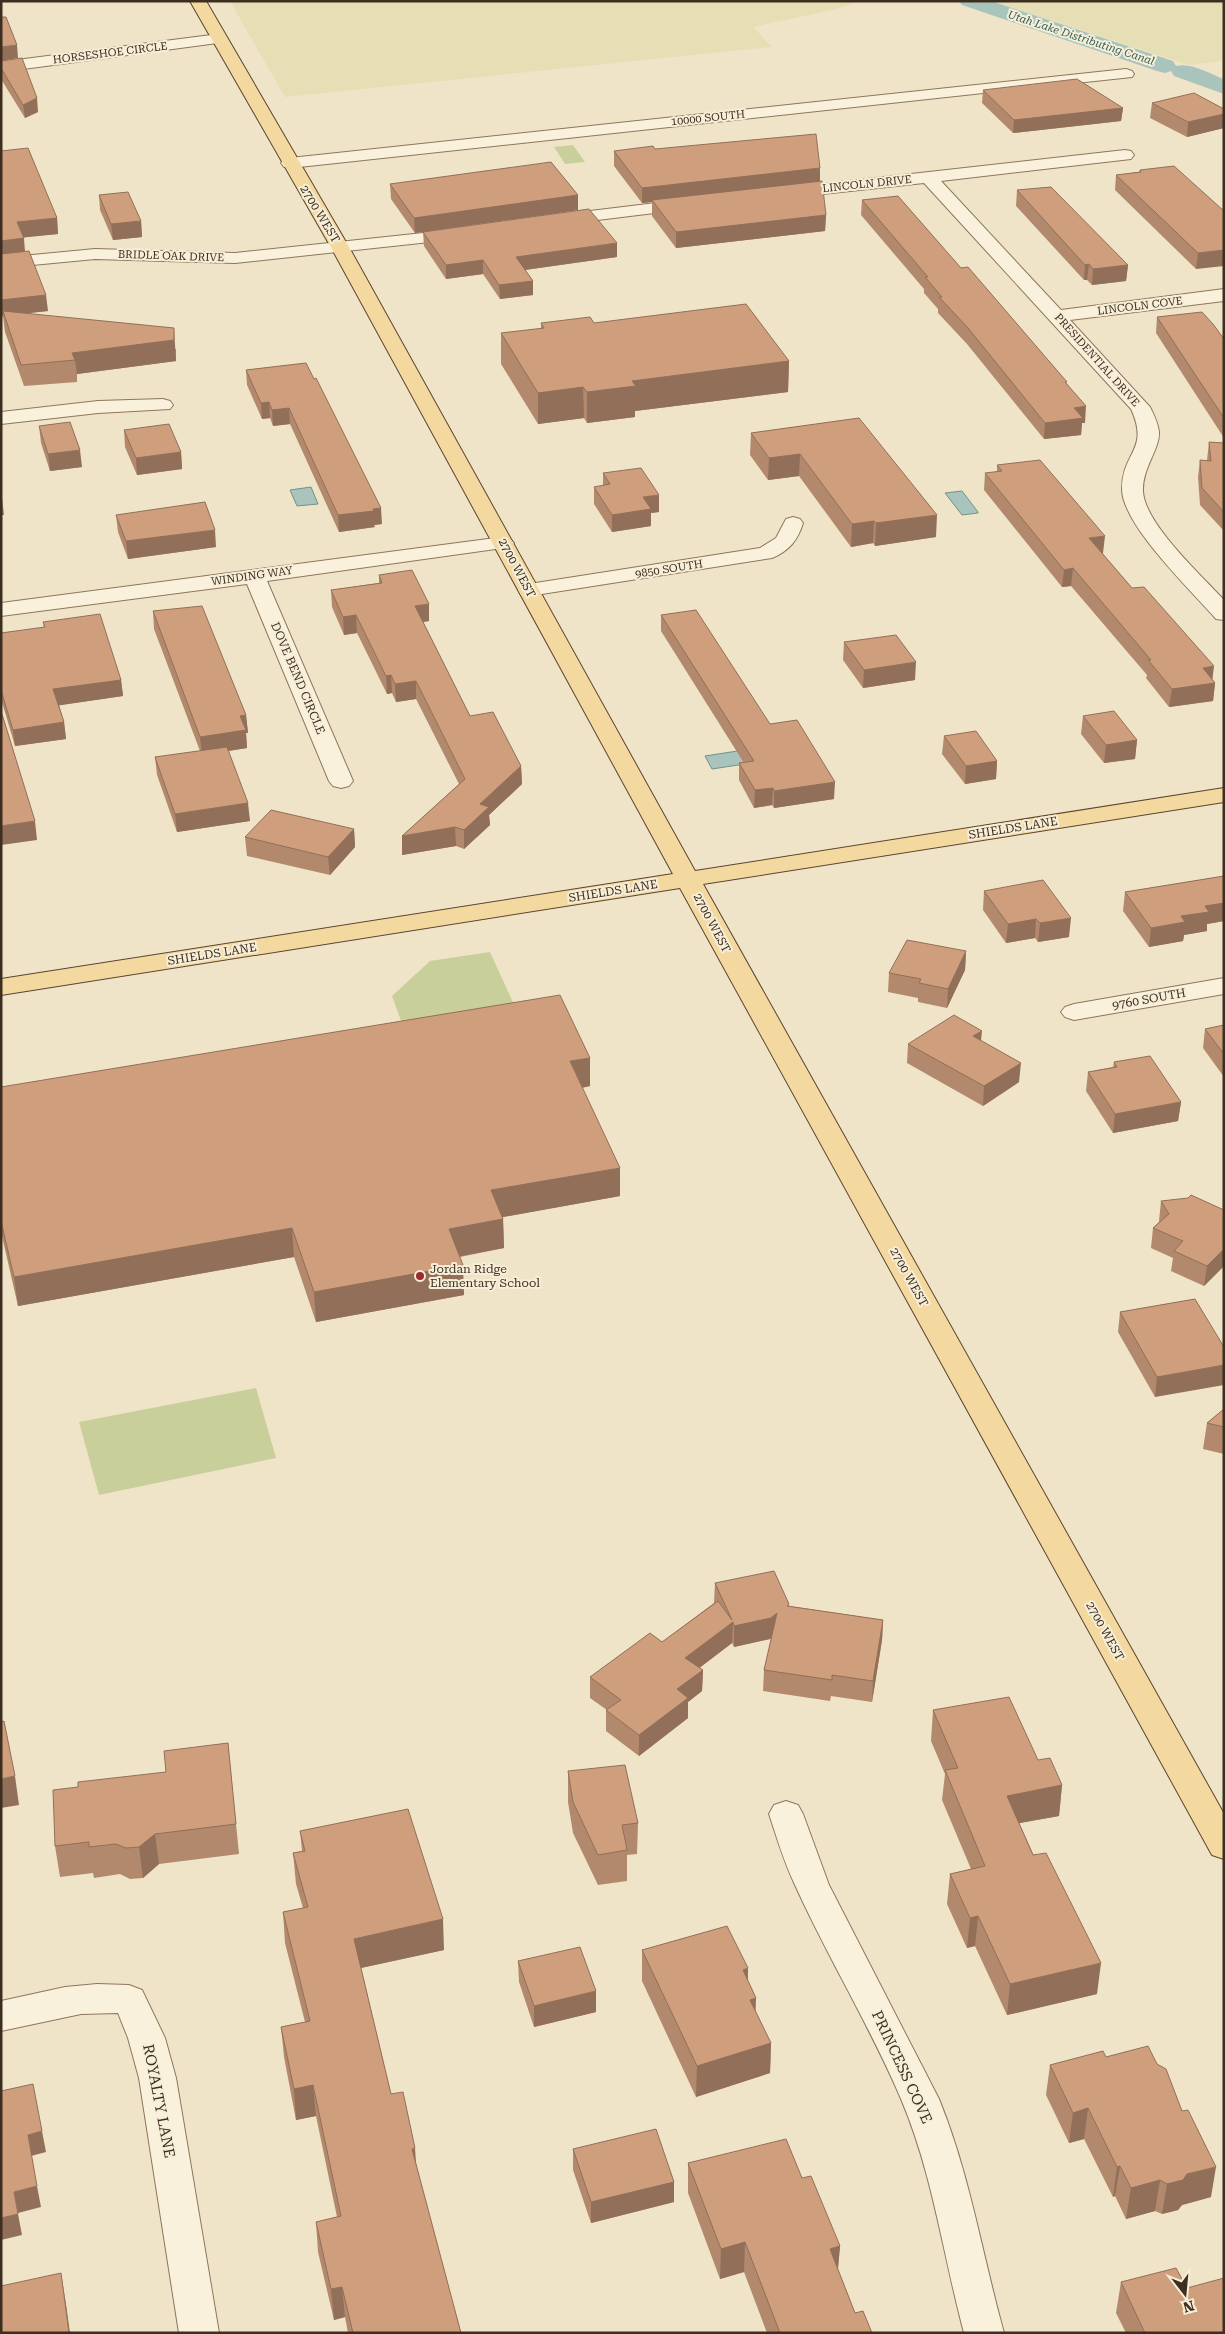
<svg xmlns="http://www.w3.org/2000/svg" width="1225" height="2334" viewBox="0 0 1225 2334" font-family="'Roboto Serif',serif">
  <rect width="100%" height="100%" fill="#f0e4c8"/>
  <path fill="#e6deb5" d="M230 1H859L837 9 753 27 772 47 285 97Z
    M991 1H1224V61L1189 65Z"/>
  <path fill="#c9cf9b" d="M573 145 585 162 565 164 554 147Z
    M490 952 517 1011 404 1029 392 996 430 961Z
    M256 1388 276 1458 99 1495 79 1422Z"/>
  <path fill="#a9c4bc" stroke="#6f938a" d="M311 487 318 504 297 506 290 490Z
    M962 491 978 512V513L962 515 945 493Z
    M757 748 764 761 712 769 705 756Z"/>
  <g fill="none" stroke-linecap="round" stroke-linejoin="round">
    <path fill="#a9c4bc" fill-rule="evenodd" d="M959 1H991L1173 61 1176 66C1191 62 1210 74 1224 79V94L1174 76 1171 71 1165 73 1157 71 962 5Z"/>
    <defs>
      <path id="minor" d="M219 34 225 36 227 39 225 42 1 72V62Z
        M1126 69 1132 71 1134 74 1132 77 290 168 284 167 281 163 284 159 290 158Z
        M1125 150 1131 151 1134 155 1131 159 941 181 1061 310 1224 289V301L1070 320 1150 407C1154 415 1158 423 1159 432 1160 449 1142 468 1143 491 1144 523 1202 576 1224 600V620L1216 619C1192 591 1122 525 1122 489 1122 452 1150 450 1131 409L924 183 786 198 780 197 777 193 780 189 786 188Z
        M689 199 695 200 698 204 695 208 557 225 551 224 548 220 551 216 557 215Z
        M461 229 467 230 470 234 467 238 235 263 95 259 1 268V258L95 249 235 253Z
        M163 399 170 401 173 405 170 409 98 413 1 424V412L98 401Z
        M793 517 800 519 803 523C798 540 789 551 772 558L529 596 521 595 518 590 521 585 529 584 760 548 776 538 786 519Z
        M503 537 510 539 514 543 510 547 267 581 353 781 349 786 341 788 333 786 329 781 247 584 1 616V603Z
        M1224 978V994L1074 1020 1065 1017 1061 1012 1065 1007 1074 1004Z
        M786 1801 798 1805 803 1814 829 1885 939 2099C970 2175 982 2254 1004 2333H964C943 2255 933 2174 901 2099 870 2026 828 1958 795 1885 784 1862 777 1838 769 1814L774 1805Z
        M97 1984 129 1985 142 1990 165 2038 176 2078 219 2333H179L139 2078 128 2038 118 2013 81 2014 1 2031V2001L65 1987Z"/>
      <path id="major" d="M190 1H206L350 249 695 871 1224 788V802L703 884 1224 1814V1859L1212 1855 680 888 1 995V979L673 874 332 249Z"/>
    </defs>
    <use href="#minor" stroke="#8d765c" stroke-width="2"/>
    <use href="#major" stroke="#5b4430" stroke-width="2"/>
    <use href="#minor" fill="#faf1dc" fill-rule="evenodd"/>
    <use href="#major" fill="#f3d9a0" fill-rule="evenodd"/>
  </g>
  <path fill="#b2896c" d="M1 61 38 112 25 118 1 79Z
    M983 90 1123 108 1121 121 1013 133 982 103Z
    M1152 103 1224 109V128L1187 137 1150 118Z
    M655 149 820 182 826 215 825 231 676 248 652 216V202L642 203 614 166V151Z
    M1 151 57 218 58 234 23 237 25 252 48 311 27 313 176 349V361L77 374V382L24 386 5 332 3 316 1 317Z
    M1140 170 1224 211 1196 269 1115 190 1116 175 1139 172Z
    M390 184 578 195V210L415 233 391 199Z
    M1017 190 1128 265 1126 281 1092 285 1087 280H1084L1016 206Z
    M99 195 141 221 142 237 113 240 100 210Z
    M862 200 961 268 1067 384 1085 423H1082L1081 435 1044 439 967 344 938 313V309L924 293V289L861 215Z
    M423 232 617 257 525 270 533 281V295L500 299 483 274 446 279 424 246Z
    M1157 317 1224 339V438L1156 333Z
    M541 323H594L789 361 788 392 635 411V417L587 423 584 418 538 424 501 364V333L541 329Z
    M306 363 382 524 374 525 375 527 339 532 290 424 273 426 270 418 262 419 247 385 246 370Z
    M859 418 936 537 875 546 873 543 851 547 799 476 768 480 750 455 751 433Z
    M39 426 82 467 50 471 41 443Z
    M124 430 181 452 182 469 137 475 125 447Z
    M1209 442 1224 443V531L1200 505 1198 477 1200 460H1207Z
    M997 465 1103 553H1102L1132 588 1215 683 1213 701 1169 707 1146 678 1147 675 1071 586 1062 587 984 490 985 473 997 472Z
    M603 473 659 512 651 513V526L612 532 594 504V487L603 486Z
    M116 515 216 547 128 559 118 532Z
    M379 575 429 621 423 622 470 716 521 766 522 784 489 815 490 825 464 849 456 846 402 855V836L459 784 416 699 396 702 392 693 387 694 357 633 344 635 332 607 331 590 379 583Z
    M153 611 246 715 248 733H246L247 748 228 751 250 821 177 832 157 775 155 757 200 751 154 629Z
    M661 615 770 724 834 799 774 808 772 805 754 808 739 780V763H744L661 631Z
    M43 622 121 680 123 696 59 705 64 722 66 739 15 746 1 699V633L44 628Z
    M844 642 915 680 863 688 843 660Z
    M1083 716 1137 740 1135 759 1104 763 1081 734Z
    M944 736 997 761 996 779 965 784 942 754Z
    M354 829 355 847 330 875 247 856 245 837Z
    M1224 876V921L1207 924V931L1184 935 1183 941 1149 947 1123 911 1125 892Z
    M984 891 1069 937 1038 942 1035 938 1006 943 983 910Z
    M966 951 965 970 947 1008 918 1002V998L888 992 889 973Z
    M1224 1025V1077L1203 1048 1205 1029Z
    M908 1044 1019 1082 983 1106 907 1063Z
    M1114 1062 1181 1102 1178 1121 1113 1133 1086 1091 1088 1072 1113 1067Z
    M590 1086 582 1088 620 1196 503 1217 504 1248 460 1257 464 1295 316 1322 294 1257 18 1306 1 1232V1087Z
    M1161 1201 1224 1210V1266L1204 1286 1171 1271 1173 1258 1151 1248 1153 1228 1159 1222V1221Z
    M1195 1299 1155 1397 1118 1332 1120 1312Z
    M1224 1409V1454L1203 1449 1207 1423Z
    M715 1583 789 1604V1606L883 1620 882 1640 872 1702 831 1696 830 1701 763 1691 764 1670 772 1638 770 1639 734 1647 732 1643 699 1668 703 1670 702 1691 688 1702V1718L639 1756 606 1731V1710H607L590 1698V1677L662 1642 714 1603Z
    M933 1710 1038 1760 1062 1785 1059 1816 1019 1823 1097 1994 1007 2015 975 1946 967 1948 947 1904 950 1874 971 1869 942 1800 945 1774 931 1741Z
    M228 1743 239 1854 159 1864 143 1878 130 1879 120 1874 94 1878 93 1873 60 1877 55 1846 78 1787 166 1772Z
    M568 1771 638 1823 637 1854 627 1855V1881L598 1885 573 1833 568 1802Z
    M300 1831 444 1950 361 1968 391 2094 416 2165 461 2333H348L345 2317 334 2320 318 2252 316 2222 337 2217 316 2116 296 2120 284 2057 281 2027 305 2022 285 1943 283 1912 303 1908 296 1884 293 1853 302 1851Z
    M642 1950 748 1968V1981L755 2011 771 2043 770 2073 696 2097 642 1981Z
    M518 1961 596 2012 534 2027 519 1982Z
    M1106 2057 1211 2197 1182 2205 1178 2210 1162 2214 1155 2211 1126 2219 1115 2196 1113 2197 1084 2139 1069 2143 1046 2095 1050 2065Z
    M573 2149 674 2182V2202L591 2223 573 2170Z
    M688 2163 802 2178 840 2246 838 2270 855 2313 872 2333H767L744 2272 720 2279 688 2193Z
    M1121 2282 1187 2288 1224 2333H1126L1116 2313Z"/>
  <path fill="#916f58" d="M17 45 18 58 1 61V47Z
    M37 98 38 112 25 118 23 105Z
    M1123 108 1121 121 1013 133 1014 120Z
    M1224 114V128L1187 137 1188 122Z
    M820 168V183L652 200V202L642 203V188Z
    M578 195V210L415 233 414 218Z
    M826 215 825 231 676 248V232Z
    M57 218 58 234 19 238 17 222Z
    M141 221 142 237 113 240 111 224Z
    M24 238 25 254 1 257V241Z
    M617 243V257L517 271 516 257Z
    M1224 250V266L1196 269 1198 253Z
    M483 260V274L446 279V265Z
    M1089 264 1087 280H1084L1085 265Z
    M1128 265 1126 281 1092 285 1093 269Z
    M533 281V295L500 299 499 285Z
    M46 295 48 311 4 316 3 311V316L1 317V300Z
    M174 328 176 361 77 374 75 360 72 353Z
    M789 361 788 392 635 411V417L587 423V392L632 381Z
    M583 387 584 418 538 424V393Z
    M269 402 270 418 262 419 261 403Z
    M1086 406 1085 423H1082L1081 435 1044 439 1045 423 1074 408Z
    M289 408 290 424 273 426 272 410Z
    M80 450 82 467 50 471 48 454Z
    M181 452 182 469 137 475 136 458Z
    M800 454 799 476 768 480 769 458Z
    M659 495V512L651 513V526L612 532V515L643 497Z
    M1 498H2L4 515H1Z
    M381 508 382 524 374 525 375 527 339 532 338 515Z
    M937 515 936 537 875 546 876 523Z
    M874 521 873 543 851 547 852 524Z
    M215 530 216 547 128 559 126 541Z
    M1105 536 1103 553 1087 555 1089 538Z
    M1073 568 1071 586 1062 587 1064 570Z
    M429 604V621L416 623 415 606Z
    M356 615 357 633 344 635 343 617Z
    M916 662 915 680 863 688 864 670Z
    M1214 666 1212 683H1215L1213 701 1169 707 1172 689 1203 668Z
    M391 675 392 693 387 694 386 676Z
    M121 680 123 696 55 706 53 689Z
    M416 681V699L396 702 395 684Z
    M246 715 248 733H246L247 748 202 755 200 737 240 716Z
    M64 722 66 739 15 746 13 730Z
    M1137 740 1135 759 1104 763 1106 745Z
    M997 761 996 779 965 784 966 766Z
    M521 766 522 784 489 815 490 825 464 849V830L480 804Z
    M835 782 834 799 774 808V791Z
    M773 788 772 805 754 808 755 790Z
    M248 803 250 821 177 832 175 814Z
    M35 821 37 840 1 845V826Z
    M455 827 456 846 402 855V836Z
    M354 829 355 847 330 875 328 857Z
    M1224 903V921L1207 924V931L1184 935 1183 941 1149 947 1151 928 1205 906Z
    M1071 918 1069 937 1038 942 1040 923Z
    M1036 919 1035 938 1006 943 1008 924Z
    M966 951 965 970 947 1008 948 989Z
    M982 1031 980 1050 973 1036Z
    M590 1058V1086L570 1090V1061Z
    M1021 1063 1019 1082 983 1106 984 1086Z
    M1181 1102 1178 1121 1113 1133 1115 1114Z
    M620 1168V1196L492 1219 491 1190Z
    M503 1219 504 1248 450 1258 449 1229Z
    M292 1228 294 1257 18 1306 14 1277Z
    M1224 1249V1266L1204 1286 1207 1266Z
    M463 1265 464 1295 316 1322 314 1292Z
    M1224 1365V1385L1155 1397 1157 1377Z
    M777 1613 776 1634 770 1639 734 1647V1626Z
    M883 1620 882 1640 872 1702 873 1681Z
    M733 1622 732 1643 685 1679V1658Z
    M703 1670 702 1691 688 1702V1718L639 1756V1735L677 1689Z
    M15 1776 19 1805 1 1808V1779Z
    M1062 1785 1059 1816 1004 1826 1007 1796Z
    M155 1834 159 1864 143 1878 139 1847Z
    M978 1916 975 1946 967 1948 970 1918Z
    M443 1919 444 1950 356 1969 354 1939Z
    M1101 1963 1097 1994 1007 2015 1010 1984Z
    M748 1968 747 1999 743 1970Z
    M596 1991V2012L534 2027V2006Z
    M756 1998 755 2028 750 2000Z
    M771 2043 770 2073 696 2097 697 2066Z
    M313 2085 316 2116 296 2120 294 2089Z
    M1088 2108 1084 2139 1069 2143 1073 2113Z
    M42 2131 46 2152 31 2156 28 2135Z
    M415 2148 417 2178 412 2149Z
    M1120 2166 1115 2196 1113 2197 1117 2167Z
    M1216 2167 1211 2197 1182 2205 1178 2210 1162 2214 1167 2184 1187 2174Z
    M1160 2180 1155 2211 1126 2219 1131 2188Z
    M674 2182V2202L591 2223V2202Z
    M37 2186 41 2207 18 2213 14 2192Z
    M18 2214 22 2235 1 2240V2218Z
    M745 2242 744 2272 720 2279 721 2249Z
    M840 2246 837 2277 830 2249Z
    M61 2273 66 2304 70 2333H69Z
    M342 2287 345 2317 334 2320 331 2289Z"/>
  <path fill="#cf9f7d" stroke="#916f58" d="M1 17H6L17 45 1 47Z
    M22 58 37 98 23 105 1 68V61Z
    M1077 79 1123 108 1014 120 983 90Z
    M1194 93 1224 109V114L1188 122 1152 103Z
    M816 134 820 168 642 188 614 151 653 146 655 149Z
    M28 148 57 218 17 222 24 238 1 241V151Z
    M551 162 578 195 414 218 390 184Z
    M1174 166 1224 211V250L1198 253 1116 175 1141 172 1140 170Z
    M822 181 826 215 676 232 652 200Z
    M1051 187 1128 265 1093 269 1089 264 1085 265 1017 190Z
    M128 192 141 221 111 224 99 195Z
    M898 196 961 268 968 267 1067 382H1065L1086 406 1074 408 1083 418 1045 423 968 328 939 297H942L925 277H928L862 200Z
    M589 209 617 243 516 257 533 281 499 285 483 260 446 265 423 232Z
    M29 251 46 295 1 300V254Z
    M746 304 789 361 632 381 636 386 587 392 583 387 538 393 501 333 544 328 541 323 590 317 594 323Z
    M3 311 174 328V340L72 353 75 360 21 365Z
    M1202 312 1213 324 1224 339V418L1157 317Z
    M306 363 314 379 316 378 381 508 373 509 374 511 338 515 289 408 272 410 269 402 261 403 246 370Z
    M859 418 937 515 876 523 874 521 852 524 800 454 769 458 751 433Z
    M70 422 80 450 48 454 39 426Z
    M169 424 181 452 136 458 124 430Z
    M1209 442 1224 443V512L1202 488 1200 460 1211 461Z
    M1040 460 1105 536 1089 538 1132 588 1144 587 1214 666 1203 668 1215 683 1172 689 1148 660H1151L1073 568 1064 570 985 473 1002 471 997 465Z
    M641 468 659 495 643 497 651 509 612 515 594 487 610 484 603 473Z
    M205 502 215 530 126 541 116 515Z
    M412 570 429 604 415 606 470 716 493 712 521 766 480 804 489 807 464 830 455 827 402 836 465 779 416 681 395 684 391 675 386 676 356 615 343 617 331 590 382 583 379 575Z
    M202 606 246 715 240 716 246 730 200 737 153 611Z
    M696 610 770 724 797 720 835 782 774 791 773 788 755 790 739 763 754 761 661 615Z
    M100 614 121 680 53 689 64 722 13 730 1 690V633L45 627 43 622Z
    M896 635 916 662 864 670 844 642Z
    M1114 711 1137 740 1106 745 1083 716Z
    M1 714H2L35 821 1 826Z
    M976 731 997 761 966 766 944 736Z
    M227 747 248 803 175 814 155 757Z
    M271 810 354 829 328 857 245 837Z
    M1224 876V903L1205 906 1209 912 1181 916 1185 922 1151 928 1125 892Z
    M1043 880 1071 918 1040 923 1036 919 1008 924 984 891Z
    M907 940 966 951 948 989 919 983 921 979 889 973Z
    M560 995 590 1058 570 1061 620 1168 491 1190 503 1219 449 1229 463 1265 314 1292 292 1228 14 1277 1 1221V1087Z
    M954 1015 982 1031 973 1036 1021 1063 984 1086 908 1044Z
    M1224 1025V1054L1205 1029Z
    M1150 1056 1181 1102 1115 1114 1088 1072 1117 1067 1114 1062Z
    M1191 1195 1224 1210V1249L1207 1266 1174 1251 1183 1241 1153 1228 1169 1214 1161 1201 1188 1198Z
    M1195 1299 1224 1347V1365L1157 1377 1120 1312Z
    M1224 1409V1427L1207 1423Z
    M774 1571 789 1604 787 1606 883 1620 873 1681 832 1675V1680L764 1670 777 1613 771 1618 734 1626 733 1622 685 1658 703 1670 677 1689 688 1698 639 1735 606 1710 621 1700 590 1677 650 1633 662 1642 718 1601 732 1620 715 1583Z
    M1009 1697 1038 1760 1050 1758 1062 1785 1007 1796 1033 1855 1046 1853 1101 1963 1010 1984 978 1916 970 1918 950 1874 985 1866 945 1770 958 1768 933 1710Z
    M4 1721 15 1776 1 1779V1722Z
    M228 1743 236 1824 155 1834 139 1847 126 1848 116 1844 89 1847V1842L55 1846 53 1790 78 1787V1782L166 1772 164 1751Z
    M625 1765 638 1823 622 1825 627 1850 598 1855 573 1802 568 1771Z
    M408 1809 443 1919 354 1939 391 2094 403 2092 415 2148 412 2149 461 2333H353L342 2287 331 2289 316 2222 341 2216 313 2085 294 2089 281 2027 310 2021 283 1912 308 1907 293 1853 305 1851 300 1831Z
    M727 1926 748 1968 743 1970 756 1998 750 2000 771 2043 697 2066 642 1950Z
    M580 1947 596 1991 534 2006 518 1961Z
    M1148 2046 1157 2064 1166 2069 1182 2111 1188 2110 1216 2167 1187 2174 1183 2180 1167 2184 1160 2180 1131 2188 1120 2166 1117 2167 1088 2108 1073 2113 1050 2065 1103 2051 1106 2057Z
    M33 2084 42 2131 28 2135 37 2186 14 2192 18 2214 1 2218V2091Z
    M656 2129 674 2182 591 2202 573 2149Z
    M786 2139 802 2178 811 2176 840 2246 830 2249 855 2313 863 2311 872 2333H780L745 2242 721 2249 688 2163Z
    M1176 2268 1187 2288 1224 2278V2333H1145L1121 2282Z
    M61 2273 69 2333H1V2286Z"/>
  <circle fill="#9e2a2b" stroke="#f7eed8" stroke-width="2" cx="420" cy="1276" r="5"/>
  <g text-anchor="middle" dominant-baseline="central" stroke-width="4" stroke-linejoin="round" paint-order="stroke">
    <g font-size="11" font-style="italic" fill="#2f5d5a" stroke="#f7eed8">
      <text transform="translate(1081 38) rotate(18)">Utah Lake Distributing Canal</text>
    </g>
    <g font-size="11" fill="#3d2e20" stroke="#f7eed8">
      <text transform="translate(110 53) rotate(-7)">HORSESHOE CIRCLE</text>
      <text transform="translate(708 118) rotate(-6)">10000 SOUTH</text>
      <text transform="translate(867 184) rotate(-6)">LINCOLN DRIVE</text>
      <text transform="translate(171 256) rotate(2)">BRIDLE OAK DRIVE</text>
      <text transform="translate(1140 306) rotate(-7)">LINCOLN COVE</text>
      <text transform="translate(1097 360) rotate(48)">PRESIDENTIAL DRIVE</text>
      <text transform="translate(669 569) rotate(-9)">9850 SOUTH</text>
      <text transform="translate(252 576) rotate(-8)">WINDING WAY</text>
    </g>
    <g font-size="12" fill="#3d2e20" stroke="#f7eed8">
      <text transform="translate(320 214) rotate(59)">2700 WEST</text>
      <text transform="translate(517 568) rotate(62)">2700 WEST</text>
      <text transform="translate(298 678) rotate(67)">DOVE BEND CIRCLE</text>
      <text transform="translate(1013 828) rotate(-9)">SHIELDS LANE</text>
      <text transform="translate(613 891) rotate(-9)">SHIELDS LANE</text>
      <text transform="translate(712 923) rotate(62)">2700 WEST</text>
      <text transform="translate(212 954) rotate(-9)">SHIELDS LANE</text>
      <text transform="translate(1149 999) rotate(-10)">9760 SOUTH</text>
      <text transform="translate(909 1277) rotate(61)">2700 WEST</text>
      <text transform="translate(1105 1631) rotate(61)">2700 WEST</text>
    </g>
    <g font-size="12" fill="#3d2e20" stroke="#f7eed8" text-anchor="start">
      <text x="430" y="1269">Jordan Ridge<tspan x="430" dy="14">Elementary School</tspan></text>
    </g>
    <g font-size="15" fill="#3d2e20" stroke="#f7eed8">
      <text transform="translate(902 2067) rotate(65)">PRINCESS COVE</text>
      <text transform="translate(159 2101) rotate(79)">ROYALTY LANE</text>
    </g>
  </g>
  <rect width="1225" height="2334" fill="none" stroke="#3d2e20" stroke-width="5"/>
  <g transform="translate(1185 2294) rotate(164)" stroke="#f7eed8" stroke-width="4" paint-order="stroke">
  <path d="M0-4L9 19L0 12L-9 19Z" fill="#3d2e20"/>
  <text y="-8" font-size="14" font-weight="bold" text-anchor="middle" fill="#3d2e20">N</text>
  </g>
</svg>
